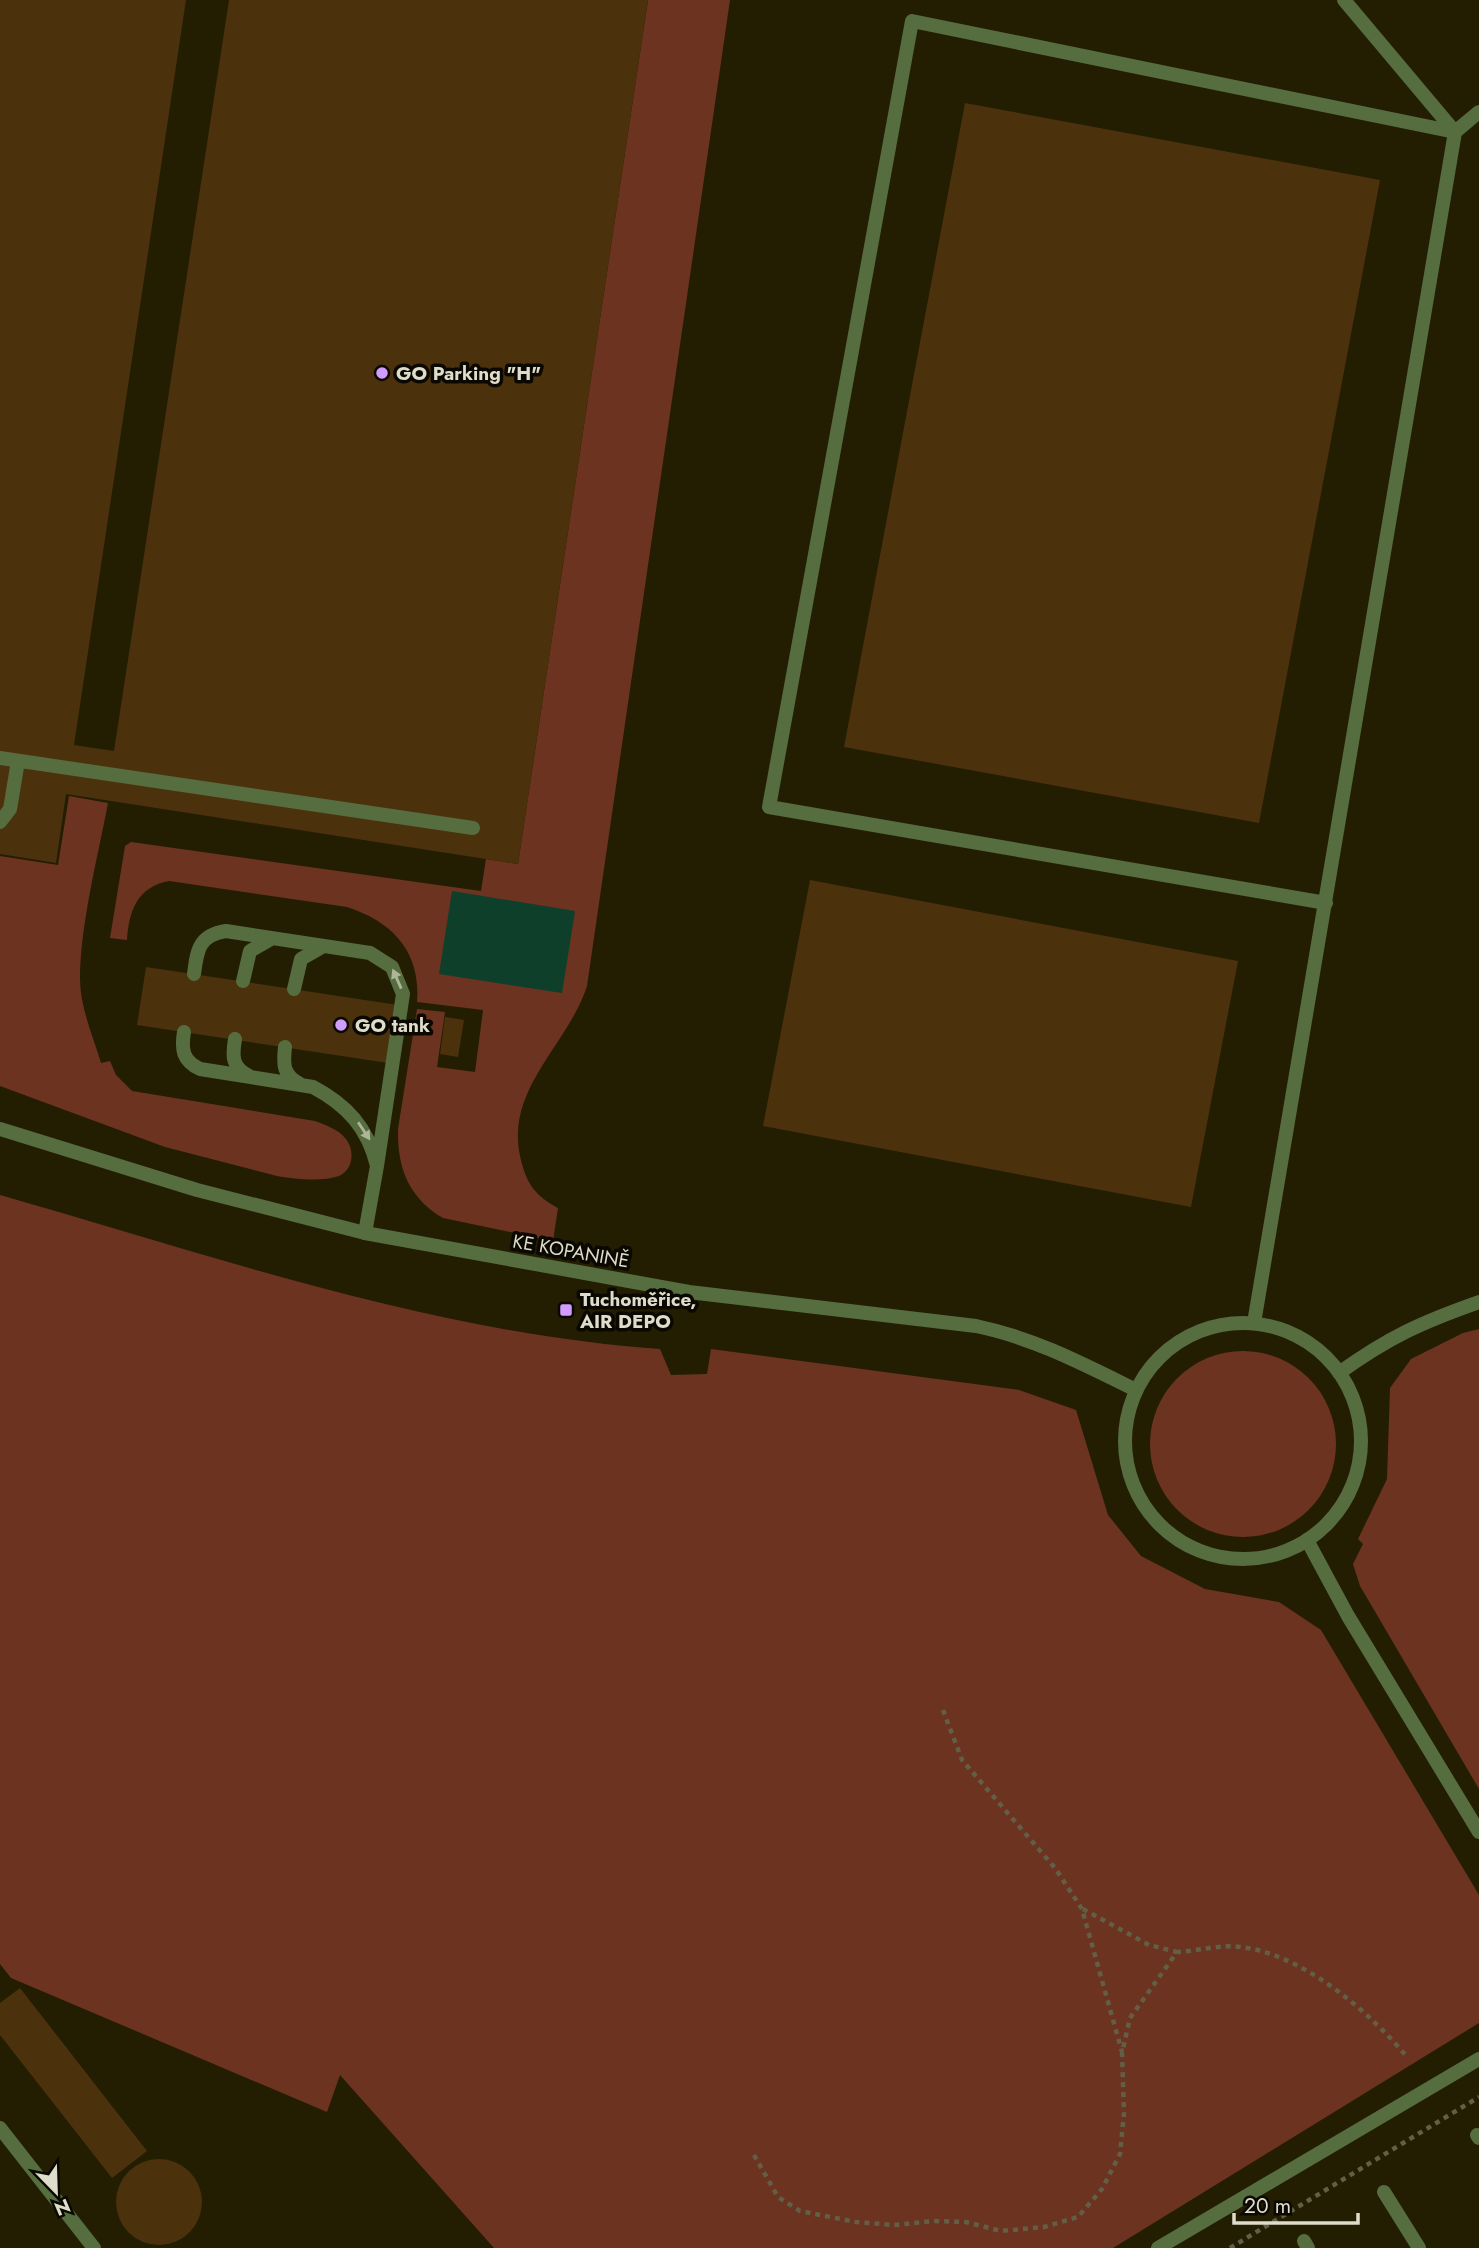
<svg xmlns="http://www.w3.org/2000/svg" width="1479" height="2248" viewBox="0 0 1479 2248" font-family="Jost,sans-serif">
  <rect width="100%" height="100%" fill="#231e01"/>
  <path fill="#6c3320" d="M648 0H730L587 986C568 1046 503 1090 521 1160 527 1185 536 1196 558 1208L553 1241 443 1218C409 1198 397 1168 398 1129L417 1009 445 1012 437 1067 475 1072 483 1010 417 1002C421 952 393 922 347 907L169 881C137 887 129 911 127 940L110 938 125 846 131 842 481 891 486 859 518 864Z
    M69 796 108 803C98 856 80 926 80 979 80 1007 93 1036 101 1063L110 1061 116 1075 132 1091 315 1121C325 1125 338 1129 345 1138 355 1149 354 1169 339 1176 322 1182 294 1179 277 1176L165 1147 0 1086V856L58 865Z
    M0 1195C217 1257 434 1333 660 1349L671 1375 707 1374 711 1349 1019 1390 1076 1410 1108 1515 1141 1556 1205 1589 1279 1602 1321 1630 1479 1895V2023L1113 2248H494L340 2075 327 2112 11 1978 0 1964Z
    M1479 1329V1789L1360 1586 1353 1564 1363 1544 1358 1539 1387 1479 1390 1388 1411 1359 1463 1333Z
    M1150 1444a93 93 0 1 1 186 0a93 93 0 1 1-186 0Z"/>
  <path fill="#0e3f2b" d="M452 891 575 911 562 993 439 974Z"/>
  <path fill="#4c310d" d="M0 0H186L74 745 114 751 229 0H648L518 864 66 794 56 863 0 854Z
    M965 103 1380 180 1259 823 844 747Z
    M810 880 1238 961 1191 1207 763 1126Z
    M146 967 398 1005 388 1063 137 1025Z
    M445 1017 464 1020 458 1057 440 1054Z
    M20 1988 147 2151 112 2178 0 2035V2003Z
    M116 2202a43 43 0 1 1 86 0a43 43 0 1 1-86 0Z"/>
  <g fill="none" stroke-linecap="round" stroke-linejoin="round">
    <path stroke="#635f46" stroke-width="4.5" stroke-dasharray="5 5" stroke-linecap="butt" d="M943 1710 962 1760 1055 1868 1082 1909 1122 2052
      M1083 1909 1149 1945 1177 1952
      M754 2155 778 2197 800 2211 856 2222 894 2225 933 2221 966 2222 1001 2231 1044 2227 1078 2217 1102 2189 1120 2154 1124 2113 1122 2053 1130 2018 1177 1952C1198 1951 1221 1944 1241 1947 1302 1954 1369 2011 1407 2057
      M1230 2248 1479 2097"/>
    <path stroke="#556d3f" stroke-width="14" d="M1344 0 1455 132 1479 112
      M0 758 473 828
      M0 822 10 809 18 761
      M243 981 250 951 271 939
      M294 989 301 959 322 947
      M184 1032C181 1050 183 1061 200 1069L313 1087C347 1105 368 1128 377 1166L403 994 392 967 370 953 226 931C199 935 197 950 194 974
      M235 1039C232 1057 232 1067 249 1076
      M285 1047C283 1065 283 1075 300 1084
      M365 1233 377 1166
      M1254 1323 1455 132 912 21 769 807 1326 903
      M1307 1540 1348 1616 1479 1832
      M0 2128 94 2248
      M1477 2135 1479 2138
      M1384 2192 1419 2248
      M1304 2241 1308 2248
      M1158 2248 1479 2059"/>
    <path stroke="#556d3f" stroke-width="14" d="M0 1129 197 1190 365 1233 689 1292 976 1326C1034 1338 1083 1364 1136 1390
      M1125 1441a118 118 0 1 1 236 0a118 118 0 1 1-236 0Z
      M1339 1373C1389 1337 1422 1322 1479 1302"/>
  </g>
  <defs><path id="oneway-solid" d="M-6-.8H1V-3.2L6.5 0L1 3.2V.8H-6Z" transform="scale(1.75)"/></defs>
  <g fill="#aeb599">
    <use href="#oneway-solid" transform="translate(397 979) rotate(-114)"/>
    <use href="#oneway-solid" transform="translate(364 1131) rotate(56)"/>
  </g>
  <g fill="#d09dff" stroke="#0a0801" stroke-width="2.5">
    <circle cx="382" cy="373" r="7"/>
    <circle cx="341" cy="1025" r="7"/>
    <rect x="559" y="1303" width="14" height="14" rx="3.5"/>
  </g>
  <g text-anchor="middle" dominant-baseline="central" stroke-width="7" stroke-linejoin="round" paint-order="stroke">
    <g font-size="19" font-weight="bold" fill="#dedcca" stroke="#0a0801" text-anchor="start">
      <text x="396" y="373">GO Parking "H"</text>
      <text x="355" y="1025">GO tank</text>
      <text x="580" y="1299">Tuchoměřice,<tspan x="580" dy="22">AIR DEPO</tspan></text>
    </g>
    <g font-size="19" fill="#dedcca" stroke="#0a0801">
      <text transform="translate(571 1251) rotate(10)">KE KOPANINĚ</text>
    </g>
  </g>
  <g transform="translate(56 2192) rotate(157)" stroke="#0a0801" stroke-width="5" paint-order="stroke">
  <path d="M0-5L12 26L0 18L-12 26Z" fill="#dedcca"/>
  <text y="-10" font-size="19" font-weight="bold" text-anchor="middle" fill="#dedcca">N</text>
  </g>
  <path d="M1234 2213v10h124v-10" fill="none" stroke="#dedcca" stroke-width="3.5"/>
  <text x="1244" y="2213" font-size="21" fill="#dedcca" stroke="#0a0801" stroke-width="5" paint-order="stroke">20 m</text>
</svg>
